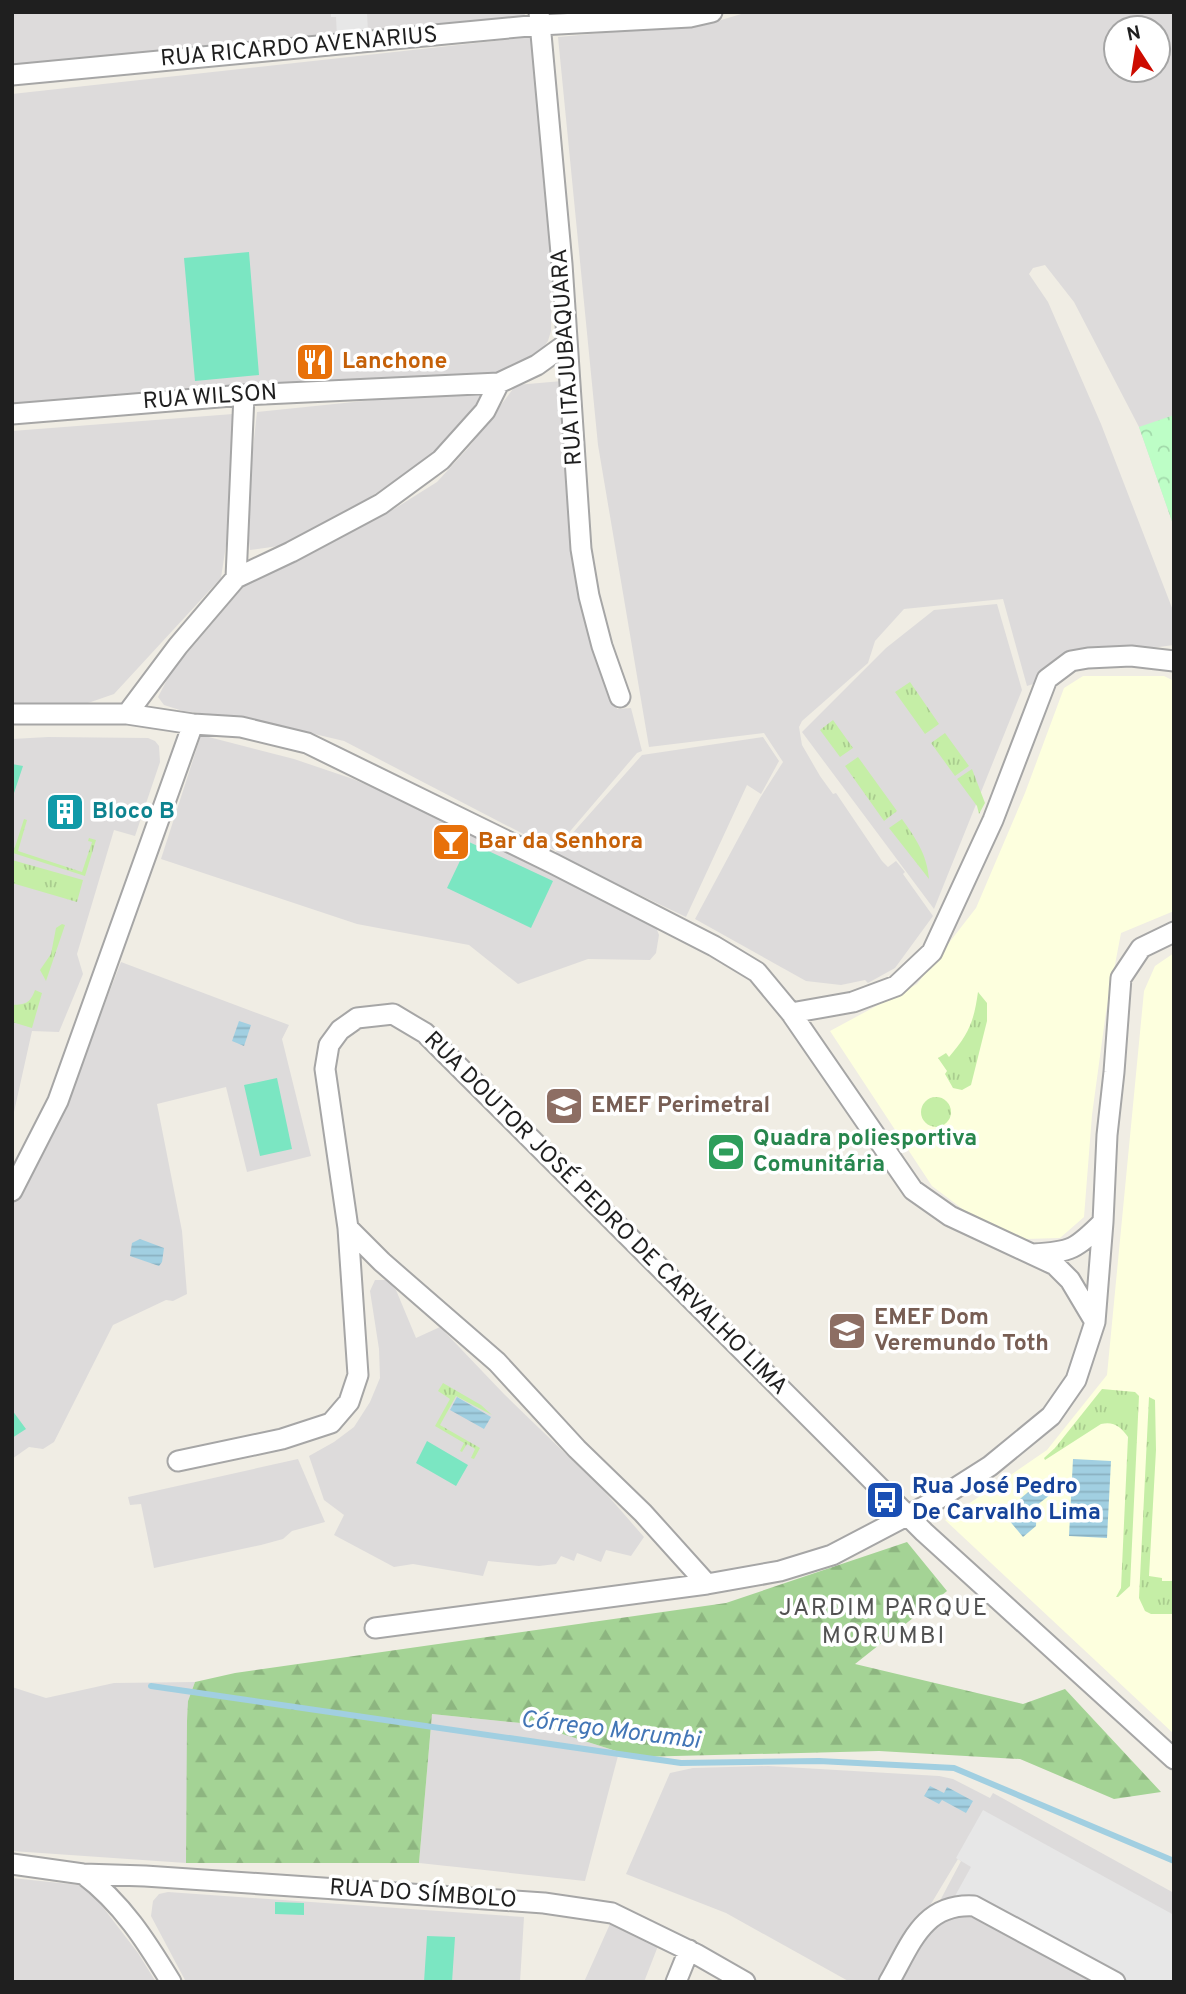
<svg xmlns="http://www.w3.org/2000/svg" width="1186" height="1994" viewBox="0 0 1186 1994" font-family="Overpass,sans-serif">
  <defs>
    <pattern id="grass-tufts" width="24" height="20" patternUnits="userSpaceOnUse" patternTransform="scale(1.75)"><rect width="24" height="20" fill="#c5eea6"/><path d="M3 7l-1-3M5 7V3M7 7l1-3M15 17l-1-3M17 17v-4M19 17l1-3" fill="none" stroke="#a9cc8e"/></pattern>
    <pattern id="forest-firs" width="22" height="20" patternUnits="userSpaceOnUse" patternTransform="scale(1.75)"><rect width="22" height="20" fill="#a4d395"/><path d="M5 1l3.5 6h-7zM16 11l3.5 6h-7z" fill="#8db580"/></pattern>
    <pattern id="park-crowns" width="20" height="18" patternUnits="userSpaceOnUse" patternTransform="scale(1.75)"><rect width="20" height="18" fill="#bdfec6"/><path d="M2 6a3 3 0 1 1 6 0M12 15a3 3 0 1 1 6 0" fill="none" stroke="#a2d9aa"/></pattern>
    <pattern id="water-rules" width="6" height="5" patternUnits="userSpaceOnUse" patternTransform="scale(1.75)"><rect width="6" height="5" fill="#a1cfe1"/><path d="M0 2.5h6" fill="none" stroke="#8ab1c1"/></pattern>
  </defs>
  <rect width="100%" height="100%" fill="#f0ede4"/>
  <path fill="#dddbdb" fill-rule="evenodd" d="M12 12H524L525 15 468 23 12 66Z
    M748 12H1174V527L1139 427 1074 302 1045 265 1033 268 1029 274 1048 302 1101 424 1174 613V645L1136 650 1027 686 1003 599 904 609 875 641 868 663 802 721 799 727 802 745 820 776 833 794 836 793 882 861 888 867 896 861 905 872 903 874 933 916 895 968 868 983 865 980 841 985 806 981 695 919 760 798 783 762 764 733 649 747 598 445 558 37 711 23ZM1116 28H1158V70H1116Z
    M531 37 552 269 551 331 548 341 541 351 518 365 491 375 12 410V94Z
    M574 380 568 424 574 565 617 709 631 708 642 751 637 753 554 850 344 741 251 719 183 711 164 705 158 697 171 672 245 585 291 552 394 509 437 482 469 447 516 385Z
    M480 389 483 400 439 452 320 530 286 545 250 550 246 512 257 412Z
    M233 414 235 456 232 506 221 578 114 694 88 703 12 706V431Z
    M997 604 1022 690 934 909 802 732 886 648 934 610Z
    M201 735 294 759 353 779 449 820 656 927 659 935 656 953 650 960 588 959 518 984 469 945 357 924 161 859Z
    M48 737 148 738 155 741 159 746 160 762 135 836 114 830 77 954 83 974 59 1032 32 1031 12 1121V739Z
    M763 737 779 761 761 794 747 785 686 917 554 854 642 755Z
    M121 962 289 1025 282 1039 311 1156 247 1172 226 1087 157 1104 182 1231 187 1294 173 1301 166 1300 113 1325 54 1442 43 1449 29 1447 12 1459V1206L72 1088Z
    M375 1280H387L396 1290 416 1338 440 1327 504 1394 603 1490 644 1537 631 1556 606 1550 601 1562 577 1553 574 1561 561 1556 556 1564 539 1566 488 1561 483 1576 413 1564 394 1567 334 1535 344 1515 324 1500 309 1456 334 1442 354 1427 370 1402 380 1378 379 1349 370 1291Z
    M298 1459 325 1522 292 1531 283 1539 261 1545 154 1568 141 1504 130 1505 128 1497Z
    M195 1682 188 1701 186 1863 12 1851V1687L46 1698 114 1683Z
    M432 1714 531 1724 619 1752 585 1881 419 1863Z
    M768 1766 939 1776 953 1779 990 1798 993 1793 1174 1893V1982H897L961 1861 958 1859 884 1982H850L726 1913 626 1874 670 1773 693 1768Z
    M12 1878 79 1885 92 1893 138 1953 156 1982H12Z
    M168 1892 524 1917 520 1982H186L151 1916 153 1901 159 1894Z
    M610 1924 658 1946 644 1982H584Z"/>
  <path fill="#fdffde" d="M1083 676H1164L1174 681V911L1121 933 1106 1012 1092 1115 1084 1217 1060 1238 1025 1239 980 1222 932 1186 830 1031 917 984 976 908 1025 793 1064 688Z
    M1174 953V1734L945 1520 1047 1450 1107 1375 1144 991 1155 966Z"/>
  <path fill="url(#grass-tufts)" d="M910 682 939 724 925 734 895 692Z
    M833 720 853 748 840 757 820 730Z
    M945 733 969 766 955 776 931 743Z
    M858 757 897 811 884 821 845 766Z
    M972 769 985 803 979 814 977 806 957 779Z
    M24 819 27 820 18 851 82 872 92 842 88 841 89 838 96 840 85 876 13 853Z
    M902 819C916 839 927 854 929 879L889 828Z
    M12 860 83 880 77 902 12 883Z
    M62 924 65 925 46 981 40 970 51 954 56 928Z
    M35 990 42 993 32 1028 12 1022 13 1005C25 1004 30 1004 35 990Z
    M978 992 987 1003V1021L971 1085 962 1090 953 1088 945 1074 947 1071 938 1058 946 1053 949 1057C969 1034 974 1021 978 992Z
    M921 1112a15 15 0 1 1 30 0a15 15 0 1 1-30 0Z
    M443 1383 481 1405 492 1415 456 1396 440 1425 480 1448 474 1459 471 1458 475 1449 467 1444 462 1452 460 1451 464 1443 435 1426 450 1399 438 1391Z
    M1102 1389 1135 1392 1139 1396 1130 1586 1118 1597H1116L1121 1588 1128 1437C1121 1427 1114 1421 1101 1424L1045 1460 1044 1458 1055 1448Z
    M1149 1397 1155 1400 1156 1450 1149 1576 1162 1578V1581H1174V1614H1151L1145 1611 1139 1598Z"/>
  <path fill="url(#forest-firs)" d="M907 1542 947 1591 855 1664 1023 1704 1065 1689 1161 1792 1114 1799 1020 1759 879 1751 635 1757 531 1724 432 1714 419 1863H186L187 1721 188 1701 195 1682 235 1673 726 1603Z"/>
  <path fill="url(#park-crowns)" d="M1174 415V527L1139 427Z"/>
  <path fill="#7be6c2" d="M249 252 259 375 195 381 184 258Z
    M12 764 23 766 12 799Z
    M469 842 553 881 531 928 447 888Z
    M277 1078 292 1149 260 1156 244 1085Z
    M12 1410 26 1429 12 1438Z
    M427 1441 468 1465 456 1486 416 1463Z
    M275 1902 304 1903V1915L275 1914Z
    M427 1936 455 1937 452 1982H424Z"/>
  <path fill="#e7e7e7" d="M331 12H367L368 33 337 37 336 17H331Z
    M983 1810 1174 1915V1982H1123L955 1896 971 1867 956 1858Z"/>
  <path fill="url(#water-rules)" d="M239 1021 251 1025 244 1046 232 1041Z
    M140 1239 164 1248 162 1262 159 1266 130 1256 132 1243Z
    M457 1397 491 1417 484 1429 450 1410Z
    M1073 1459 1111 1461 1107 1538 1069 1536Z
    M1039 1483 1050 1495 1037 1505 1036 1526 1023 1537 1003 1513Z
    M930 1786 944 1793 947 1787 973 1801 966 1813 942 1800 939 1804 924 1796Z"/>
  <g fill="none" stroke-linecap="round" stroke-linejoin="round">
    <path stroke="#a1cfe1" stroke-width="6" d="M151 1686 681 1763 819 1761 954 1768 1174 1861"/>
    <defs>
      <path id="street" d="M539 12 562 264 581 549 589 596 602 646 620 697
        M12 75 540 25 690 17 712 12
        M12 414 244 395 499 383 537 365 566 344
        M236 578 244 395
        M12 714H127L193 724 241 727 307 743 554 864 714 946 757 972 791 1013 913 1190 950 1216 1055 1265 1070 1280 1095 1322
        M127 714 178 646 236 578 291 552 381 504 441 460 485 411 499 383
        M791 1013 853 1002 896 986 932 952 993 820 1047 679 1071 661 1088 658 1131 656 1174 661
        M12 1191 58 1101 193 724
        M348 1228 382 1262 497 1362 577 1449 643 1513 707 1584
        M1033 1254C1072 1252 1076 1249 1103 1222
        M178 1461 282 1439 331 1423 349 1402 358 1375 348 1228 325 1069 329 1045 340 1030 357 1018 393 1014 425 1033 924 1532 1174 1759
        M375 1628 707 1584 780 1571 832 1555 935 1501 990 1466 1051 1416 1076 1380 1095 1322 1103 1222 1107 1135 1114 1072 1121 978 1141 948 1174 932
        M12 1864 83 1874 145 1876 544 1903 612 1913 696 1954 745 1982
        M83 1874C122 1903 146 1941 171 1982
        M676 1982 689 1950
        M889 1982C911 1944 923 1903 974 1906L1115 1982"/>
    </defs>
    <use href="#street" stroke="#a6a6a6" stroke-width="23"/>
    <use href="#street" stroke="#fff" stroke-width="19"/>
  </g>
  <defs>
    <symbol id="restaurant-square" viewBox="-11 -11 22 22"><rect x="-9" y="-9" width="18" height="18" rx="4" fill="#e8710a" stroke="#fff"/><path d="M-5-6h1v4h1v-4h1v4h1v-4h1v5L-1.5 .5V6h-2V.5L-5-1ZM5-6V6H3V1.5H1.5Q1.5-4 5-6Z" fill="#fff"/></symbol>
    <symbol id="building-square" viewBox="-11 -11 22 22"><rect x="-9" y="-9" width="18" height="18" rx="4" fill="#0f9aa8" stroke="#fff"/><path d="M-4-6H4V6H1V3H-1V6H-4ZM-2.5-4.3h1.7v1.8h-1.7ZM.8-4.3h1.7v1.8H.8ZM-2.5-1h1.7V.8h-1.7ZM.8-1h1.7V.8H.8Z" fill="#fff"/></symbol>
    <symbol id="bar-square" viewBox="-11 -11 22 22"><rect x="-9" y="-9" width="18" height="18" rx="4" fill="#e8710a" stroke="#fff"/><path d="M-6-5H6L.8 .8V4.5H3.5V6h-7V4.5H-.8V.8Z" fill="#fff"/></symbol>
    <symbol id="school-square" viewBox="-11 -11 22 22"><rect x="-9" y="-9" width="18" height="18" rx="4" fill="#8d6e63" stroke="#fff"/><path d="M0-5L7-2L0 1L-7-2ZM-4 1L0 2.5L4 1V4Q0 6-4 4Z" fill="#fff"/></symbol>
    <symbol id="stadium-square" viewBox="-11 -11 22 22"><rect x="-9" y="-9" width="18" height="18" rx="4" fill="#2e9e5b" stroke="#fff"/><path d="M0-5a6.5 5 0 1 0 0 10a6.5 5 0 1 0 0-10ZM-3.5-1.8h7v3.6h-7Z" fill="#fff"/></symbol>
    <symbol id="bus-square" viewBox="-11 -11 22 22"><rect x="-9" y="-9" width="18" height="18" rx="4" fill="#1a4fb4" stroke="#fff"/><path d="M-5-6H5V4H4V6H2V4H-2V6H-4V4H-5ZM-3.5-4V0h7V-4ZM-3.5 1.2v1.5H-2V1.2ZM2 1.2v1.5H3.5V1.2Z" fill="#fff"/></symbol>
  </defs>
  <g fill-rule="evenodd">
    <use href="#restaurant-square" x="293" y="340" width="44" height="44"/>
    <use href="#building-square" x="43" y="790" width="44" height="44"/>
    <use href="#bar-square" x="429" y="820" width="44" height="44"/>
    <use href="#school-square" x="542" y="1084" width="44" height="44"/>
    <use href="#stadium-square" x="704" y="1130" width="44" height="44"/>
    <use href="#school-square" x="825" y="1309" width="44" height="44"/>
    <use href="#bus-square" x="863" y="1478" width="44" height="44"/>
  </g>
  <g text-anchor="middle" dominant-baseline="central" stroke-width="7" stroke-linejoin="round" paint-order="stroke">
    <g font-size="23" fill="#1f1f1f" stroke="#fff">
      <text transform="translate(299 48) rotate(-5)">RUA RICARDO AVENARIUS</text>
      <text transform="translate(568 357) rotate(-94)">RUA ITAJUBAQUARA</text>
      <text transform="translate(210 398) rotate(-4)">RUA WILSON</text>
      <text transform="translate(605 1214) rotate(45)">RUA DOUTOR JOSÉ PEDRO DE CARVALHO LIMA</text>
      <text transform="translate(423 1895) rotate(4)">RUA DO SÍMBOLO</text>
    </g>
    <g font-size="23" font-weight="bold" fill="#c56008" stroke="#fff" text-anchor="start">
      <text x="342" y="362">Lanchone</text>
      <text x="478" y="842">Bar da Senhora</text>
    </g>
    <g font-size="23" font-weight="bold" fill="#0d838f" stroke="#fff" text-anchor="start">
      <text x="92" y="812">Bloco B</text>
    </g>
    <g font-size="23" font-weight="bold" fill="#785e54" stroke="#fff" text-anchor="start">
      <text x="591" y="1106">EMEF Perimetral</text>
      <text x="874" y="1318">EMEF Dom<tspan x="874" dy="26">Veremundo Toth</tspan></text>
    </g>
    <g font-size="23" font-weight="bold" fill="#27864d" stroke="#fff" text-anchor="start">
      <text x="753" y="1139">Quadra poliesportiva<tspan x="753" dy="26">Comunitária</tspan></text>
    </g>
    <g font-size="23" font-weight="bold" fill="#164399" stroke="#fff" text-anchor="start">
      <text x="912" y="1487">Rua José Pedro<tspan x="912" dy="26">De Carvalho Lima</tspan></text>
    </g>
    <g font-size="24" letter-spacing="2" fill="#525252" stroke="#fff">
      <text x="884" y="1609">JARDIM PARQUE<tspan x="884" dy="28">MORUMBI</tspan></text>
    </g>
    <g font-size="24" font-style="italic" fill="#4376b6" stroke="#fff">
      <text transform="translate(610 1731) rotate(7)">Córrego Morumbi</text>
    </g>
  </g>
  <rect width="1186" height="1994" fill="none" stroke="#1f1f1f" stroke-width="28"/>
  <g transform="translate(1137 49) rotate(348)"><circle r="33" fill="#ffffff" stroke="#a5a5a5" stroke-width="2"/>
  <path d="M0-5L12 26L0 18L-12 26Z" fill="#cd0b00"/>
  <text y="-10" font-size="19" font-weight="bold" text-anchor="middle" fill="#1f1f1f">N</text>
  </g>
</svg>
